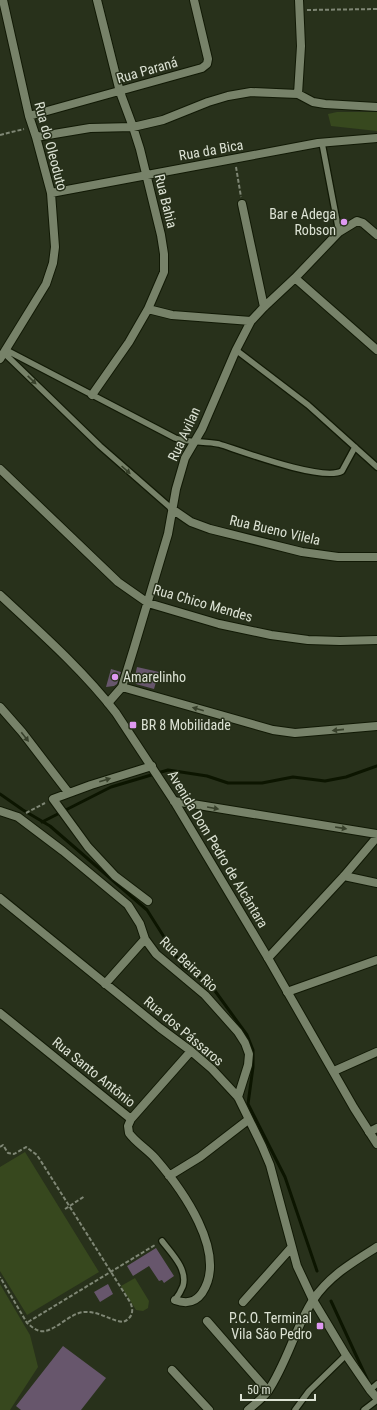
<svg xmlns="http://www.w3.org/2000/svg" width="377" height="1410" viewBox="0 0 377 1410" font-family="'Roboto Condensed',sans-serif">
  <rect width="100%" height="100%" fill="#28311b"/>
  <path fill="#37481e" d="M337 112H377V131L331 126 328 114Z
    M25 1152 99 1272 27 1315 0 1271V1167Z
    M135 1278 149 1301 148 1308 143 1311 136 1310 121 1286Z
    M0 1284 30 1335 38 1367 10 1410H0Z"/>
  <g fill="none" stroke-linecap="round" stroke-linejoin="round">
    <path stroke="#0c1500" stroke-width="3" d="M0 794 23 810 50 826 147 910 183 967 210 984 247 1035 253 1050V1067L248 1104 285 1177 317 1271
      M42 822 111 787 168 770 207 776 228 783H262L293 777 325 781 346 777 377 766
      M331 1301 367 1379"/>
  </g>
  <path fill="#67566c" d="M137 667 159 672 154 689 136 684 134 680Z
    M111 669 121 672 117 684 114 686 106 687Z
    M156 1248 174 1276 164 1283 162 1280 159 1281 149 1266 133 1276 127 1266Z
    M108 1284 113 1294 100 1302 94 1292Z
    M63 1346 106 1378 81 1410H21L16 1406Z"/>
  <g fill="none" stroke-linecap="round" stroke-linejoin="round">
    <defs>
      <path id="service" d="M322 143 339 232
        M6 350 175 438C189 443 204 441 219 444 241 451 323 482 342 471L355 447
        M236 350 308 405 377 467
        M4 353 100 446 172 509
        M162 1241C171 1253 188 1269 183 1286 181 1291 178 1296 175 1300
        M370 1390 377 1384
        M295 1410 309 1391 346 1355
        M364 1410 377 1400"/>
      <path id="minor" d="M298 94 301 46 299 0
        M29 116 202 68 207 64 208 59 194 0
        M36 137 90 128 133 127 163 120 208 102 228 96 251 92 298 94 313 102 325 104 377 107
        M51 193 318 143 377 138
        M242 204 264 307
        M295 278 377 350
        M148 309 172 315 251 321
        M0 359 46 284 53 263 55 247 51 193 36 137 29 116 3 0
        M92 395 129 342 148 309 164 272V254L161 235 140 149 133 127 120 92 97 0
        M0 469 118 582 148 603 219 624 271 635 308 640 340 641 377 640
        M172 509 191 522 210 529 302 552 338 557H377
        M122 687 273 730 295 733 377 726
        M108 703 122 687 134 648 168 534 176 489 185 458 202 429 236 350 251 321 264 307 295 278 339 232 357 221 363 223 377 235
        M0 707 22 732 68 792
        M174 801 377 834
        M0 811 18 817 63 851 128 905 140 924 145 939 156 954 205 995 238 1032 245 1043 249 1054 248 1065 238 1097
        M344 876 377 883
        M0 898 160 1028 191 1051 212 1069 238 1097 262 1146 270 1165 297 1266 313 1300 346 1355 370 1390 377 1398
        M148 901 115 876 88 847 53 799 91 785 152 766
        M268 958 344 876 377 837
        M105 984 145 939
        M287 992 377 960
        M0 1013 131 1119 128 1126 129 1133C135 1142 147 1149 155 1158 181 1188 229 1253 202 1293 195 1303 186 1304 175 1300
        M334 1071 377 1052
        M131 1119 191 1051
        M369 1132 377 1128
        M169 1176 200 1157 248 1120
        M243 1302 291 1248
        M207 1321 268 1391
        M172 1370 209 1410"/>
      <path id="tertiary" d="M0 595C39 631 84 671 116 713L174 801 268 958 354 1108 377 1144
        M248 1410C255 1404 263 1398 268 1391 287 1363 295 1328 313 1300 329 1276 353 1262 377 1247"/>
    </defs>
    <use href="#service" stroke="#111905" stroke-width="8"/>
    <use href="#minor" stroke="#111905" stroke-width="10"/>
    <use href="#tertiary" stroke="#111905" stroke-width="10"/>
    <path stroke="#7f8775" stroke-width="2" stroke-dasharray="4 2" stroke-linecap="butt" d="M307 10 377 9
      M0 135 24 129
      M236 167 241 197
      M26 813 45 803
      M0 1147 3 1145 8 1153 14 1154 26 1147 37 1155 130 1302C134 1310 133 1318 123 1322 109 1320 99 1311 84 1312 69 1313 53 1334 40 1331 35 1330 31 1326 27 1323L0 1277
      M65 1209 85 1196
      M28 1322 155 1245"/>
    <use href="#service" stroke="#778269" stroke-width="5.5"/>
    <use href="#minor" stroke="#778269" stroke-width="8"/>
    <use href="#tertiary" stroke="#778269" stroke-width="8"/>
  </g>
  <defs><path id="oneway-solid" d="M-6-.8H1V-3.2L6.5 0L1 3.2V.8H-6Z"/></defs>
  <g fill="#38412b">
    <use href="#oneway-solid" transform="translate(32 380) rotate(44)"/>
    <use href="#oneway-solid" transform="translate(126 470) rotate(42)"/>
    <use href="#oneway-solid" transform="translate(198 709) rotate(-164)"/>
    <use href="#oneway-solid" transform="translate(338 730) rotate(174)"/>
    <use href="#oneway-solid" transform="translate(25 737) rotate(52)"/>
    <use href="#oneway-solid" transform="translate(105 780) rotate(-17)"/>
    <use href="#oneway-solid" transform="translate(213 808) rotate(10)"/>
    <use href="#oneway-solid" transform="translate(341 828) rotate(9)"/>
  </g>
  <g fill="#df98f2" stroke="#28311b" stroke-width="1.5">
    <circle cx="344" cy="222" r="4"/>
    <circle cx="115" cy="677" r="4"/>
    <rect x="129" y="721" width="8" height="8" rx="2"/>
    <rect x="316" y="1322" width="8" height="8" rx="2"/>
  </g>
  <g text-anchor="middle" dominant-baseline="central" stroke-width="3" stroke-linejoin="round" paint-order="stroke">
    <g font-size="14" fill="#dce2d4" stroke="#28311b">
      <text transform="translate(147 70) rotate(-16)">Rua Paraná</text>
      <text transform="translate(51 146) rotate(75)">Rua do Oleoduto</text>
      <text transform="translate(211 150) rotate(-10)">Rua da Bica</text>
      <text transform="translate(166 201) rotate(76)">Rua Bahia</text>
      <text transform="translate(184 434) rotate(-65)">Rua Avilan</text>
      <text transform="translate(275 530) rotate(13)">Rua Bueno Vilela</text>
      <text transform="translate(203 603) rotate(16)">Rua Chico Mendes</text>
      <text transform="translate(218 849) rotate(59)">Avenida Dom Pedro de Alcântara</text>
      <text transform="translate(189 964) rotate(43)">Rua Beira Rio</text>
      <text transform="translate(184 1031) rotate(40)">Rua dos Pássaros</text>
      <text transform="translate(94 1072) rotate(39)">Rua Santo Antônio</text>
    </g>
    <g font-size="14" fill="#dce2d4" stroke="#28311b" text-anchor="end">
      <text x="336" y="214">Bar e Adega<tspan x="336" dy="16">Robson</tspan></text>
      <text x="123" y="677" text-anchor="start">Amarelinho</text>
      <text x="141" y="725" text-anchor="start">BR 8 Mobilidade</text>
      <text x="312" y="1318">P.C.O. Terminal<tspan x="312" dy="16">Vila São Pedro</tspan></text>
    </g>
  </g>
  <path d="M241 1394v6h74v-6" fill="none" stroke="#dce2d4" stroke-width="2"/>
  <text x="247" y="1394" font-size="12" fill="#dce2d4" stroke="#28311b" stroke-width="3" paint-order="stroke">50 m</text>
</svg>
